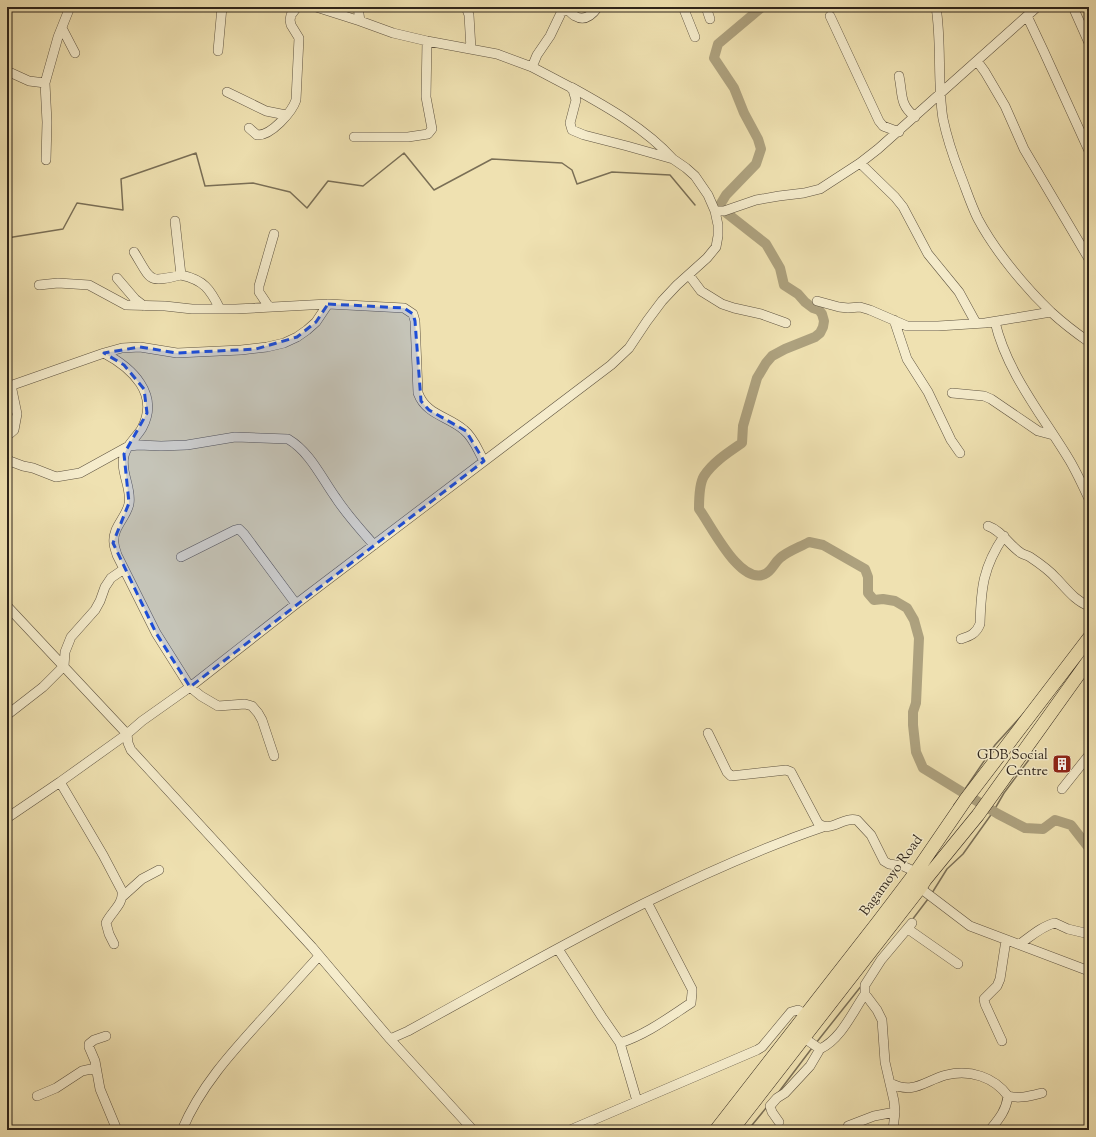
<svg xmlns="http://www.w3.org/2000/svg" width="1096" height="1137" viewBox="0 0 1096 1137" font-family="'Sorts Mill Goudy',serif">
  <rect width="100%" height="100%" fill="#efe1b1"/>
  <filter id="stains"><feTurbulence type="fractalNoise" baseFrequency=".005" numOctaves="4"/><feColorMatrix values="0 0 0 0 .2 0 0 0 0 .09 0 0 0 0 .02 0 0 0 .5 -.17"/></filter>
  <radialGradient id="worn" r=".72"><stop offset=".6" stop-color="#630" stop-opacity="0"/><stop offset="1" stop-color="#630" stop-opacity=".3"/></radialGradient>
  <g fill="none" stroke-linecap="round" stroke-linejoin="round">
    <path stroke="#7a6f56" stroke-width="1.5" d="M7 238 63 229 77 203 123 210 121 179 196 153 205 186 253 183 290 192 307 208 328 181 363 186 404 153 434 190 492 159 562 163 572 170 577 184 612 172 670 175 695 205
      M963 792 995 745 1024 713
      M954 805 960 797
      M932 893 947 869 963 854 993 812 1004 793 1031 757 1032 749
      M912 920 928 899
      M816 1043 862 985
      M778 1093 812 1048
      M748 1130 766 1108"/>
    <path stroke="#ada17e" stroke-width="10" d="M762 7 718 44 714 58 734 88 744 113 758 139 761 149 756 164 726 195 720 205 724 211 766 244 780 268 784 285 798 294 805 302 813 308 819 310 822 314 824 321 823 327 820 333 815 337 785 349 772 356 766 363 757 378 743 426 742 443C729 452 713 462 704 476 699 484 699 500 699 509 711 525 740 586 765 574 772 571 774 563 780 558 788 551 800 547 809 542L823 545 865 569 868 577V593L874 600 883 599 895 601 907 608 914 620 919 638 916 703 913 712V725L916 752 923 768 998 814 1025 828 1043 829 1055 820 1071 825 1089 848"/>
    <defs>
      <path id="minor" d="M316 7 360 21 393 33 427 41 497 54 532 67 570 87 573 90 576 100 570 123 572 130 584 135 627 146 673 159 686 168 695 176 708 195 715 211 718 225V236L716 247 707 258 677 285 662 301 647 321 629 348 611 365 296 604 190 687 142 721 127 734 128 743 131 750 312 947 390 1039 473 1130
        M358 7 360 21
        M466 7 469 15 471 49
        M683 7 695 37
        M706 7 710 19
        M936 7C942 44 937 82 943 119 947 138 953 156 960 174 966 189 971 205 978 219 995 251 1025 287 1051 312 1063 323 1076 333 1089 342
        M1073 7 1089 43
        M830 16 879 121 883 126 899 132
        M1027 16 1044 52 1089 151
        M62 28 75 53
        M218 51 222 7
        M977 61 985 72 1005 106 1024 149 1089 259
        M532 67 537 55 550 36 562 11 568 10C570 12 573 15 575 16 585 22 593 14 598 7
        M7 71 29 81 45 83 58 37 70 7
        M899 76C903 95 899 104 915 117
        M45 83 47 122 46 160
        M571 87C607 107 645 128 673 159
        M227 92 266 111 286 115
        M249 128 257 135C271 136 292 112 296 100L299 38 291 25 290 20 291 15 297 7
        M354 137H408L428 134 432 129 426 97 427 41
        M860 163 895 197 903 207 928 254 959 292 976 323
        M715 211H724L756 200 779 196 804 193 820 189 860 163 878 149 1037 7
        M175 221 181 275C204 280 210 289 220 309
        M134 252C152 281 147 283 181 275
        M689 275 701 291 722 304 734 308 761 314 786 323
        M117 278 135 299 144 306
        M39 285 58 283 89 285 126 305 165 306 192 309H236L328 304 404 308 413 314 415 321 418 393C426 415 448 416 464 430 474 438 478 451 484 461
        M817 301 839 307 848 308 860 307 870 310 907 326H938L985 323 1051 312
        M269 307 259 292V286L274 234
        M894 320 907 359 928 392 951 440 960 453
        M995 322C1007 373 1043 416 1070 461 1077 473 1083 486 1089 499
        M104 353C132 368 160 394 142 428 137 437 126 445 124 456 120 472 132 488 129 504 126 518 112 528 114 543 114 547 116 551 117 555L156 633 190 687 201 696 218 706 245 704 252 706 258 713 262 720 274 756
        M7 387 104 353 122 348 140 347 177 353 241 350 267 347 284 343 297 337 307 330 316 322 328 304
        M952 393 984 396 991 399 1038 431 1053 435
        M7 436 14 430 17 414 11 385
        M7 460 23 466 33 468 56 477 80 473 129 446 139 445 161 446 187 445 235 437 288 439C310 452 321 477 336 498 347 515 361 530 374 545
        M988 526C1002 531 1009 545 1021 553 1024 555 1027 555 1030 557 1039 563 1049 570 1056 578 1066 588 1075 601 1089 606
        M181 557 235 530 239 529 244 534 296 604
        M7 606 127 734 60 782 7 818
        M961 639C970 636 976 634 980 624 981 588 983 567 1004 536
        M7 715 43 687 64 666 65 652 71 637 95 610 100 601 105 587 111 578 124 569
        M708 733 727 772 731 776 786 770 791 772 818 823C830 834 843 816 857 820L871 835 884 861 889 864 903 866 916 872
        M60 782 103 855 122 891C124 904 111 912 106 923L109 934 114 944
        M1062 789 1089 755
        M920 888 970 926 1089 971
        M122 897 142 879 159 870
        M908 929 958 964
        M1020 944C1031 936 1042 926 1055 923L1068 929 1089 934
        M558 949 602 1017 620 1043 637 1101
        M106 1036 94 1040 89 1044V1047L95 1061 100 1089 117 1130
        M804 1038 820 1049C841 1039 852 1013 865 994
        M390 1039 408 1031C543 957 677 877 823 827
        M1002 1041 985 1004 984 999 997 986 1000 979 1006 940
        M620 1043C647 1034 668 1018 691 1003L692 993V989L647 902
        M890 1083C914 1095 924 1081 946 1075 970 1069 994 1077 1008 1096 1020 1099 1030 1096 1042 1093
        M37 1096 56 1088 82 1071 91 1069 96 1071
        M779 1122 772 1112 770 1106 777 1098 785 1093 810 1066 820 1049
        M848 1126 874 1116 895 1112
        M182 1130C200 1087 231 1053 262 1019 281 998 300 977 319 956
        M570 1130 757 1050 762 1047 791 1012 798 1010 807 1015
        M893 1130 895 1112 894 1101 885 1062 882 1020 877 1010 865 994V985L881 960 912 923
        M990 1130C999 1119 1006 1111 1008 1096"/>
      <path id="highway" d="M716 1130 878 922 916 872 966 799 1089 638
        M732 1130 920 888 925 880 978 815 1089 660"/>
    </defs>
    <use href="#minor" stroke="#5e5340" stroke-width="10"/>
    <use href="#highway" stroke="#2e241a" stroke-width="14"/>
    <use href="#minor" stroke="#f5eccc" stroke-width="9"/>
    <use href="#highway" stroke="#efe1b1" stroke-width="13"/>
  </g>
  <path fill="#1d4ed8" fill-opacity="0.2" stroke="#1d4ed8" stroke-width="3" stroke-dasharray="8 5" stroke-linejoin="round" d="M328 304 404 308 413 314 415 321 421 401 429 410 466 431 484 461 190 687 156 633 113 543 129 503 124 454 147 413 144 389 124 365 104 353 140 347 177 353 256 349 297 337 316 322Z"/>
  <defs>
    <symbol id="building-square" viewBox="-11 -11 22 22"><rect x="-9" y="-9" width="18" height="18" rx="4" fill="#8f2418" stroke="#f5eccc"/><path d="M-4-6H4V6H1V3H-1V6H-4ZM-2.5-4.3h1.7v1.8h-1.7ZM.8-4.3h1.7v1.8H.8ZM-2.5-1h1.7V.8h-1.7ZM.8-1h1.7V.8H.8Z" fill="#fff"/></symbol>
  </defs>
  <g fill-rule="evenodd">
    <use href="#building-square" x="1051" y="753" width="22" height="22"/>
  </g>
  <g text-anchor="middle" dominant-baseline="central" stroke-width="3" stroke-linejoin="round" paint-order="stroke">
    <g font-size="14" fill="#2e241a" stroke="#f5eccc" text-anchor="end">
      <text x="1048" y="756">GDB Social<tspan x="1048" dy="16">Centre</tspan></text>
    </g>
    <g font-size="14" fill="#2e241a" stroke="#f5eccc">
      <text transform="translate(892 876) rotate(-54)">Bagamoyo Road</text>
    </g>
  </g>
  <rect width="1096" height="1137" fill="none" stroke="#efe1b1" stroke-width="24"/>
  <rect x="8" y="8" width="1080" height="1121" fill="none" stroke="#2e241a" stroke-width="2"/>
  <rect x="12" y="12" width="1072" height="1113" fill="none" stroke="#2e241a"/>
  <rect width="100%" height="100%" filter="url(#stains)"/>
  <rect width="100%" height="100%" fill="url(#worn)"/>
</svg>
